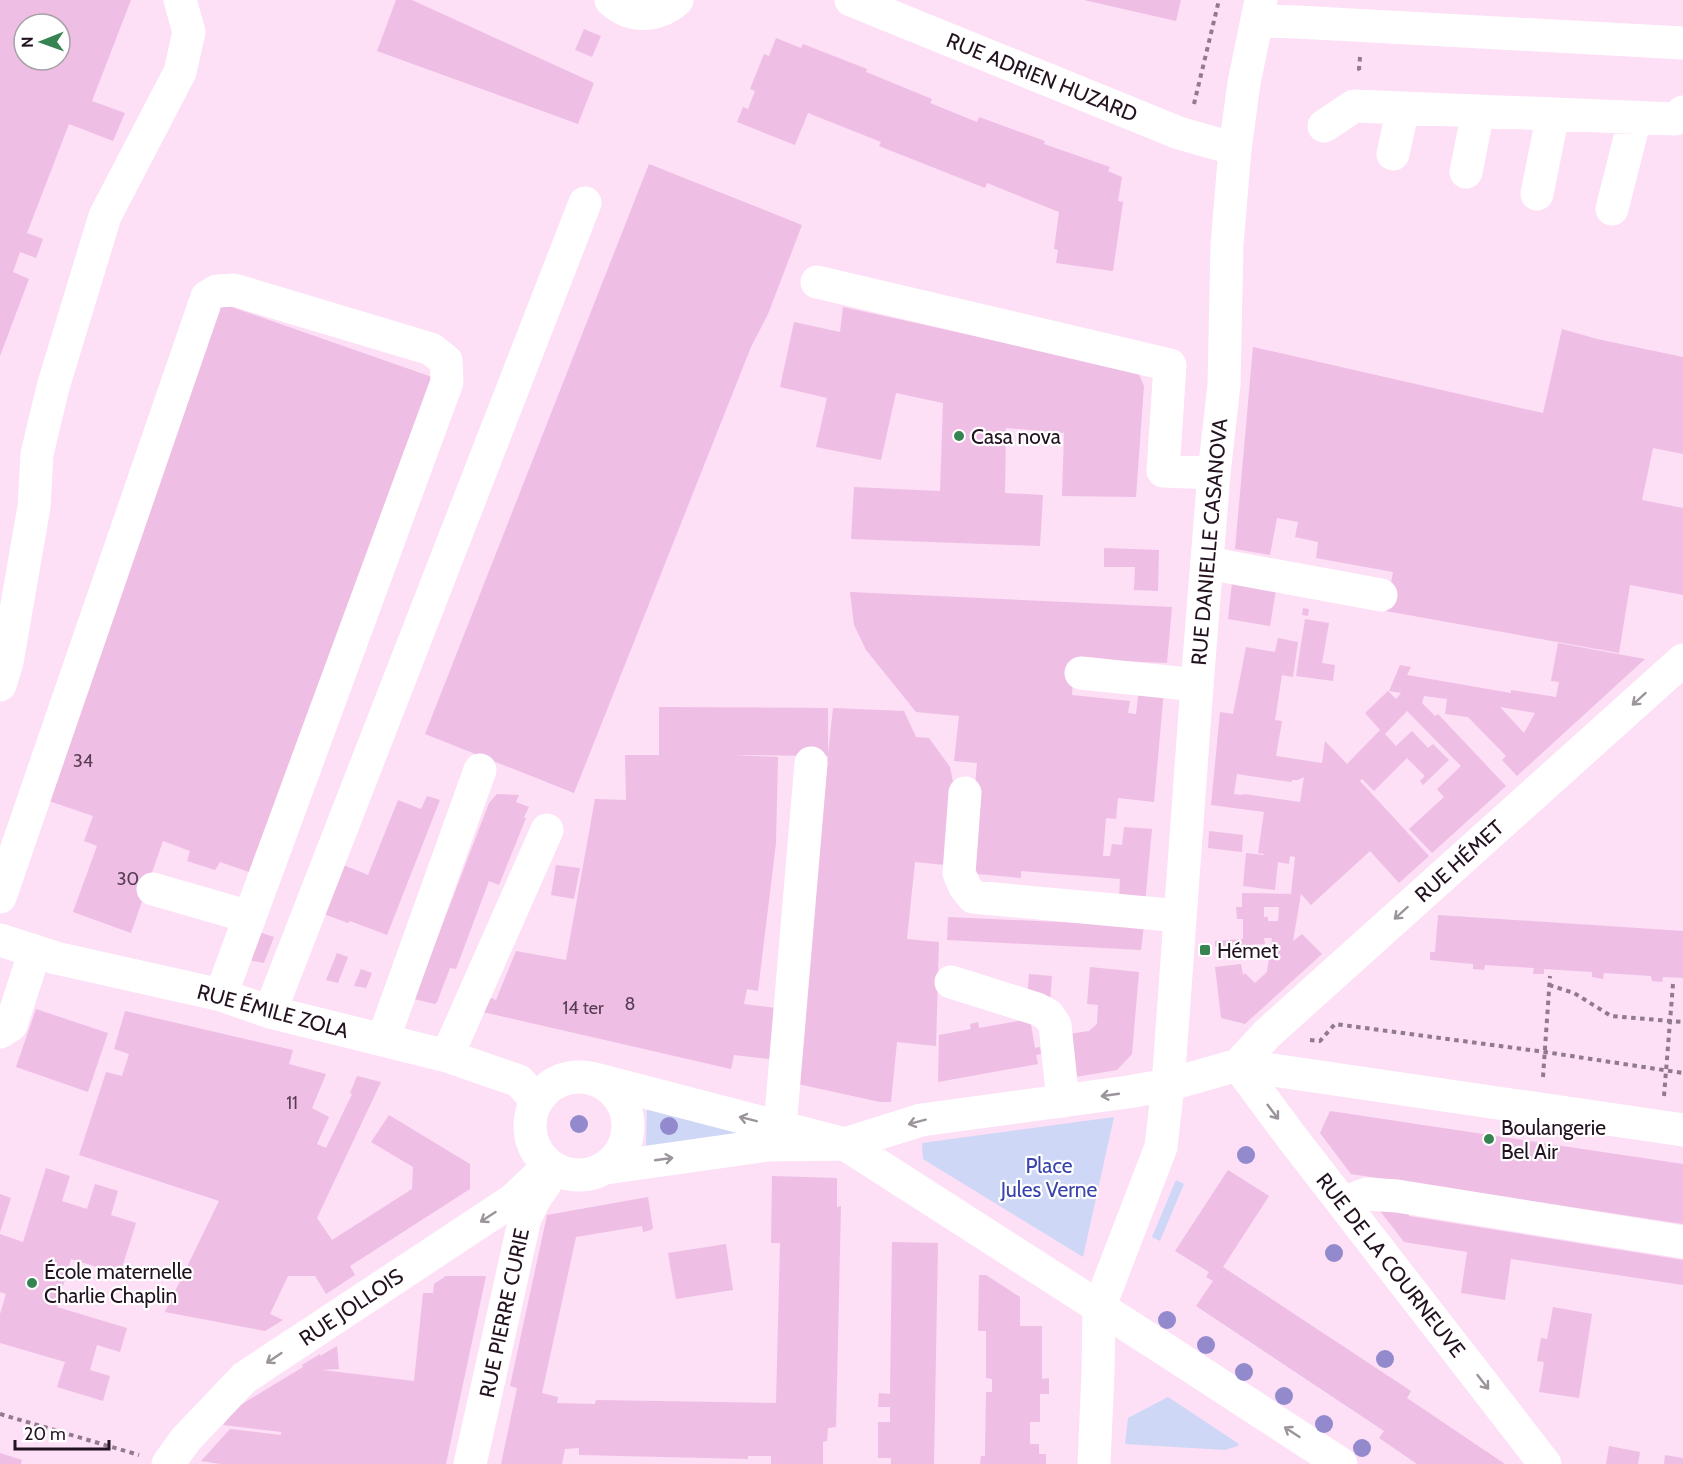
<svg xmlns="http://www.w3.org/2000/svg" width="1683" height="1464" viewBox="0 0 1683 1464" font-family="Cabin,sans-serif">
  <rect width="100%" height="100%" fill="#fddff6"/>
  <path fill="#ced7f6" d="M647 1100 746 1132 646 1149Z
    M1114 1117 1083 1257 923 1159 922 1143Z
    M1176 1180 1184 1184 1160 1241 1152 1237Z
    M1168 1397 1239 1444 1238 1446 1225 1450 1125 1444 1128 1418Z"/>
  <path fill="#efbee5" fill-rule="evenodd" d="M0 0H131L92 101 125 113 113 141 69 124 27 233 43 239 36 258 20 252 13 272 29 279 0 356ZM24 24H60V60H24Z
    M396 0H412L594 83 578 124 377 51Z
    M1084 0H1181L1176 21Z
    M584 29 601 36 592 57 575 50Z
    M776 38 801 48 803 44 867 69 866 72 932 99 930 103 977 122 979 117 1045 141 1044 144 1110 167 1108 171 1122 177 1118 201 1123 202 1113 271 1056 263 1058 250 1054 249 1059 212 987 183 985 188 879 146 881 142 808 113 795 145 737 122 743 107 748 109 755 91 750 89 764 54 769 56Z
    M649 164 802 225 768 314 751 347 574 793 425 734Z
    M220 303 432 377 255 874 220 862 215 870 187 861 190 851 163 841 131 933 73 912 97 846 84 841 93 816 43 799Z
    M843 307 1138 372 1144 386 1136 497 1062 496 1064 433 1006 428 1005 493 1043 495 1040 546 851 539 854 487 940 491 943 403 896 393 881 460 816 447 827 398 780 387 794 322 840 332Z
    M1562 329 1597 339 1683 357V454L1653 448 1642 500 1683 508V595L1630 585 1619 653 1386 611 1393 572 1316 558 1318 542 1295 537 1298 522 1277 518 1270 555 1235 549 1253 347 1543 413Z
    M1104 548 1159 550 1158 591 1134 590 1135 567H1104Z
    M1232 582 1276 590 1270 626 1228 619Z
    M850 592 1172 607 1167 663 1074 659 1072 695 1130 701 1128 713 1136 714 1139 688 1164 690 1154 802 1118 798 1116 819 1106 818 1103 856H1110L1112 844 1122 845 1124 827 1152 829 1145 903 1119 902 1120 879 1021 871V878L967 873 977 763 954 761 959 716 916 712 866 650 854 625Z
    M1303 608 1309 609 1308 616 1302 615Z
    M1305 619 1329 623 1322 663 1335 665 1333 681 1296 676Z
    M1278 638 1298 642 1293 677 1282 675 1275 720 1282 721 1276 756 1322 763 1325 741 1347 764 1380 730 1365 713 1388 691 1396 699 1401 693 1389 691 1400 665 1411 667 1407 675 1511 693V690L1556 697 1559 682 1551 681 1558 643 1645 659 1517 776 1502 760 1506 756 1468 717 1445 714 1447 699 1424 696 1422 703 1435 716 1438 714 1506 786 1432 853 1409 829 1444 797 1437 789 1461 766 1407 711 1385 734 1396 746 1412 731 1428 748 1433 744 1449 760 1423 785 1420 781 1425 776 1407 758 1374 791 1362 779 1360 781 1429 856 1399 883 1370 851 1311 905 1301 894 1293 941 1302 934 1322 954 1245 1024 1221 1018 1215 967 1241 964 1243 975 1245 973 1255 983 1267 972 1272 938H1264L1265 944 1215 947V941L1243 939V919H1237L1236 907H1242V893L1291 894 1295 857 1290 856 1289 864 1278 862 1275 890 1243 886 1246 853 1264 855V854L1258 853 1264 812 1211 805 1220 712 1233 714 1246 647 1275 652ZM1500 707 1535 713 1524 733ZM1237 774 1291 782 1292 780H1298L1304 777 1300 802 1244 794 1243 795 1234 794ZM1264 907H1279L1278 921H1268V917H1264Z
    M659 707 828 708V754L833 708 904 711 916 737 929 738 950 767 957 802 945 865 915 862 907 939 939 942 936 1046 897 1042 891 1102H880L798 1084 828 756 733 755 778 757 776 843 758 991 747 989 744 1004 777 1008V1060L734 1055 731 1069 474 1010 481 994 496 1000 516 951 566 960 595 799 626 800 625 755H659Z
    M497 794 519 795 516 802 529 807 524 817 526 818 499 885 489 881 456 969 450 968 437 1002 435 1004 414 999 489 803Z
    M427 796 440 800 387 935 350 921 348 923 316 911 336 862 368 875 398 800 421 809Z
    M1209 831 1243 835 1242 852 1208 848Z
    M556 865 580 868 574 899 551 895Z
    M1438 915 1683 931V978L1663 977 1662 982 1652 981 1651 976 1604 973 1603 979 1592 977V972L1544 969V974H1533L1534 968 1485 965 1484 970 1473 969V964L1430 960V952H1435Z
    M948 917 1144 926 1141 950 947 940Z
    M259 932 274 937 264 963 249 960Z
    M337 953 348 957 338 983 326 980Z
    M1090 967 1139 972 1132 1054 1117 1070 1075 1077 1068 1034 1089 1031 1097 1024 1098 1005 1087 1004Z
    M361 969 372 973 366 988 354 986Z
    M1029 974 1052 976 1050 1001 1027 1000Z
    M36 1009 108 1033 88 1092 16 1067Z
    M125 1011 293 1050 289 1064 326 1074 312 1108 329 1117 317 1144 326 1148 352 1094 350 1093 357 1076 381 1082 317 1218 332 1240 412 1189 413 1167 371 1142 389 1115 470 1164V1189L350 1266 355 1275 326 1294 315 1276H288L270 1314 283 1320 265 1331 165 1312 219 1201 79 1155 106 1072 122 1076 129 1054 114 1049Z
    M1030 1019 1035 1048 1040 1047 1041 1054 1036 1055 1038 1064 938 1082 939 1035 971 1029 970 1024 978 1022 979 1028Z
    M1330 1111 1683 1164V1224L1351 1174 1320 1133Z
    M46 1168 70 1176 62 1201 87 1209 95 1184 118 1191 111 1215 136 1223 120 1274 71 1259 57 1307 127 1328 120 1352 97 1345 90 1370 110 1376 103 1401 57 1387 65 1362 0 1343V1314L6 1294 0 1292V1234L23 1242Z
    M1228 1170 1269 1196 1223 1267 1411 1391 1407 1398 1505 1464H1417L1379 1438 1384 1431 1196 1306 1213 1281 1206 1277 1209 1272 1175 1251Z
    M772 1176 837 1178V1207L841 1206 836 1427 828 1428 827 1441 823 1442V1464H771V1456H748V1459L579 1455V1448L565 1449 562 1464H501L517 1388 510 1386 547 1215 648 1197 653 1228 651 1230 643 1232 642 1226 576 1237 542 1393 558 1397 557 1403 595 1404 596 1400 776 1403 780 1243H771Z
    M0 1194 11 1198 0 1232Z
    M1377 1207 1409 1212V1216L1683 1260V1285L1511 1259 1505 1300 1461 1293 1467 1252 1404 1242Z
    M892 1242 938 1243 934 1464H891V1458H878V1422H890V1407H878L879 1393 890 1394Z
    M726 1244 733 1290 676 1299 668 1253Z
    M979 1275H986L1020 1297V1326H1042V1379L1049 1378V1394H1040V1422H1030V1444H1039V1454H1046V1464H980L981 1456H985L986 1392H992V1379L986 1378V1331H978Z
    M446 1276H486L446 1464H221L201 1461 230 1429 281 1435V1432L223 1425 237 1407 303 1367 302 1365 320 1354V1356L337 1346 339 1369 322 1370 414 1381 423 1293H433L434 1284Z
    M1553 1307 1592 1314 1579 1398 1539 1392 1544 1362 1537 1361 1541 1338 1547 1339Z
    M1609 1446 1640 1452 1638 1464H1606Z
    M0 1453 22 1460 21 1464H0Z
    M1665 1455 1683 1458V1464H1664Z"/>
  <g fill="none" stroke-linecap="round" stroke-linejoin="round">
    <path stroke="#927a8d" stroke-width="4" stroke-dasharray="4.5 4.5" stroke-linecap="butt" d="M1360 57 1359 69 1361 73
      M1194 104 1219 0
      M1549 985 1574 993 1611 1016 1683 1022
      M1310 1040 1320 1041 1335 1024 1545 1052 1683 1073
      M1543 1077 1550 976
      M1664 1096 1673 984
      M0 1414 139 1455"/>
    <path stroke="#fff" stroke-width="33" d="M611 0C631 19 658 17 677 0
      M851 0 1179 133 1235 149
      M1257 21 1297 22 1683 43
      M1324 126 1354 106 1676 119 1683 112
      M1393 154 1403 108
      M1466 172 1478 111
      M1537 194 1553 114
      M1612 209 1635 118
      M817 282 1170 365 1163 471 1214 473
      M1207 563 1381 595
      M1081 673 1197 685
      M0 685 7 662 34 507 37 454 53 387 105 216 180 72 189 32 180 0
      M965 793 959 873 965 887 973 897 1180 916
      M153 889 250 917
      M0 897 207 297 217 291 234 290 431 349 446 361 447 382 221 995
      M0 940 56 958 221 995 270 1012 447 1056 519 1081 537 1101
      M951 982 1037 1009 1048 1015 1055 1025 1063 1101
      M270 1012 585 203
      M0 1032 11 1025 35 951
      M383 1040 480 770
      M447 1056 547 830
      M530 1126a49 49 0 1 1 98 0a49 49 0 1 1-98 0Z
      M591 1078 845 1144 1166 1350 1341 1464
      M780 1127 811 763
      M606 1168 768 1145 845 1144 921 1120 1128 1092 1168 1085 1238 1065 1683 1130
      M1343 1203 1367 1194 1397 1196 1683 1242
      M168 1464 186 1439 244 1378 513 1200 549 1166
      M470 1464 525 1218 535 1198 545 1184
      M1545 1464 1293 1139 1238 1065 1267 1034 1683 660"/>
    <path stroke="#fff" stroke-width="33" d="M1094 1464 1098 1373 1099 1308 1161 1147 1168 1085 1197 685 1214 473 1224 385 1227 245 1235 149 1244 83 1261 0"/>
  </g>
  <g fill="#928acd">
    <circle cx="579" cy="1124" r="9"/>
    <circle cx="669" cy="1126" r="9"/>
    <circle cx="1246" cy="1155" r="9"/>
    <circle cx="1334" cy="1253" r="9"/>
    <circle cx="1167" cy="1320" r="9"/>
    <circle cx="1206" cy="1345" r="9"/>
    <circle cx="1385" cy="1359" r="9"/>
    <circle cx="1244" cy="1372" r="9"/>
    <circle cx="1284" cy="1396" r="9"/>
    <circle cx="1324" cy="1424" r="9"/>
    <circle cx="1362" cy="1448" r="9"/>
  </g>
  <defs><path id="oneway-shaft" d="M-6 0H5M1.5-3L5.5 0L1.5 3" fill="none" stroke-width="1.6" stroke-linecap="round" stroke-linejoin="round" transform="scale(1.5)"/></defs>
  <g stroke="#9c949b">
    <use href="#oneway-shaft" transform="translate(1639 699) rotate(138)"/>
    <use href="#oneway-shaft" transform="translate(1401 913) rotate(138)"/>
    <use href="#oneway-shaft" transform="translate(1110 1095) rotate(172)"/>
    <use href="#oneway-shaft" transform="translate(1273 1112) rotate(53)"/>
    <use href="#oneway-shaft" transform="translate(748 1119) rotate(-166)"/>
    <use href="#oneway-shaft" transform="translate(917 1122) rotate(165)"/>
    <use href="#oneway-shaft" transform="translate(664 1159) rotate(-8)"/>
    <use href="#oneway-shaft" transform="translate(488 1217) rotate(147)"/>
    <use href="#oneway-shaft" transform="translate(274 1358) rotate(146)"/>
    <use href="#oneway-shaft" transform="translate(1483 1382) rotate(52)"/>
    <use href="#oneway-shaft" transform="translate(1292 1432) rotate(-147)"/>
  </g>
  <g fill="#378453" stroke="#fff" stroke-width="2">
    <circle cx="959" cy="436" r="6"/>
    <rect x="1199" y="944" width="12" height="12" rx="3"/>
    <circle cx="1489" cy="1139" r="6"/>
    <circle cx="32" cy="1283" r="6"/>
  </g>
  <g text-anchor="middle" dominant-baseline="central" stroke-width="4.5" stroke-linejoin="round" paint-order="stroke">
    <g font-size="18" fill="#563d51">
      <text x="83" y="761">34</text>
      <text x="128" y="879">30</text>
      <text x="630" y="1004">8</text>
      <text x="583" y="1008">14 ter</text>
      <text x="292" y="1103">11</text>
    </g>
    <g font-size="21" fill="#231220" stroke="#fff">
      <text transform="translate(1042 77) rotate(22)">RUE ADRIEN HUZARD</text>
      <text transform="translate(1209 542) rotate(-85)">RUE DANIELLE CASANOVA</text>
      <text transform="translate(1459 861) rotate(-42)">RUE HÉMET</text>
      <text transform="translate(273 1011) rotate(15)">RUE ÉMILE ZOLA</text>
      <text transform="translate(1391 1265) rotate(52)">RUE DE LA COURNEUVE</text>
      <text transform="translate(351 1307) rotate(-34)">RUE JOLLOIS</text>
      <text transform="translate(504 1313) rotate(-78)">RUE PIERRE CURIE</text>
    </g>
    <g font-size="21" fill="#231220" stroke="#fff" text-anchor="start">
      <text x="971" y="436">Casa nova</text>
      <text x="1217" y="950">Hémet</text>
      <text x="1501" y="1127">Boulangerie<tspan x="1501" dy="24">Bel Air</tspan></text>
      <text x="44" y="1271">École maternelle<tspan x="44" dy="24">Charlie Chaplin</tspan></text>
    </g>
    <g font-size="21" fill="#3a45ab" stroke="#fff">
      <text x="1049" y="1165">Place<tspan x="1049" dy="24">Jules Verne</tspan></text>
    </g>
  </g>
  <g transform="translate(42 42) rotate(269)"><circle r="28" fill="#ffffff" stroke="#a7a0a6" stroke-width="1.5"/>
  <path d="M0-4.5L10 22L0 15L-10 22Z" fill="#378453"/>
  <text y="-9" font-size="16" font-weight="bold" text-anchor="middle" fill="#231220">N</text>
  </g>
  <path d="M15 1440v9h94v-9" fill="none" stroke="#231220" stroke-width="3"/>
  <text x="24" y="1440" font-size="18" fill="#231220" stroke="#ffffff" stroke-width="4.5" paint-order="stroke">20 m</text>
</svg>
